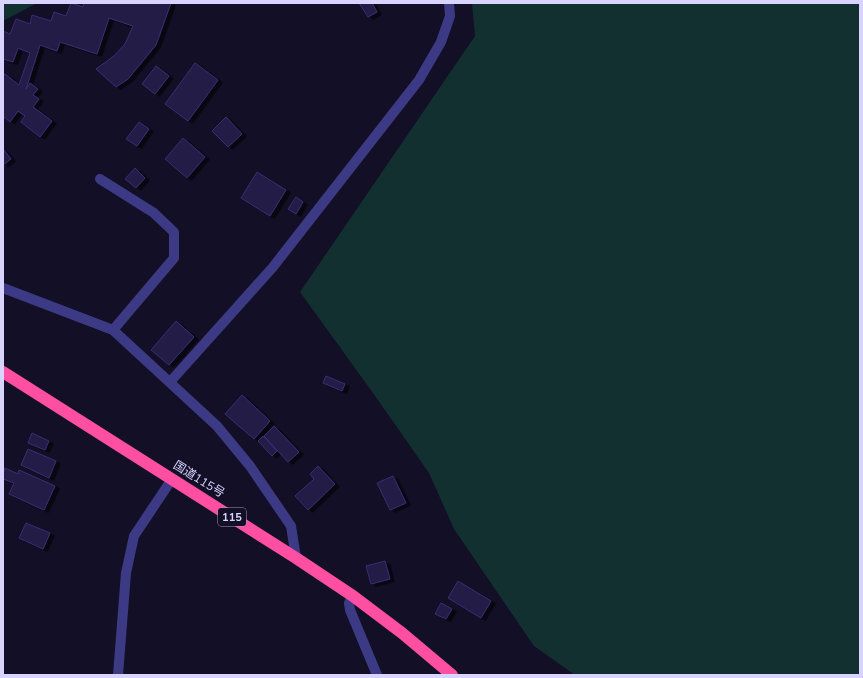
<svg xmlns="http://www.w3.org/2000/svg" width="863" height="678" viewBox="0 0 863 678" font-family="'Nunito Sans','Noto Sans JP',sans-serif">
  <defs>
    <filter id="shadow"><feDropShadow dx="4.5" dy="2.5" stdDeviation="0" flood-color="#0009"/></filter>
  </defs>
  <rect width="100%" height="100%" fill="#130f26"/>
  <path fill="#12302f" d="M3 3H37L3 21Z
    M472 3H860V675H575L534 646 454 529 429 473 373 393 300 292 475 36Z"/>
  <path fill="#241b47" stroke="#3b2d73" filter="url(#shadow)" d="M71 3 83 7 84 3H171L156 45 128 79 116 87 96 69 114 56 125 44 133 26 109 18 97 54 60 42 57 51 40 45 26 89 30 83 38 89 33 95 39 99 33 107 52 121 40 137 21 122 25 116 18 111 10 122 3 116V77L5 74 19 85 30 53 18 48 13 62 3 59V31L10 34 16 19 30 24 32 15 51 21 54 12 66 16Z
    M359 3H372L377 12 368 17Z
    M195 63 218 80 188 121 165 104Z
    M156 66 169 76 155 94 142 84Z
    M226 117 242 134 228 147 212 131Z
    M139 122 149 129 137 146 126 139Z
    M183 138 205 157 187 178 165 159Z
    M3 149 11 159 3 165Z
    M135 168 145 178 136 188 125 179Z
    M257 172 286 190 270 216 241 198Z
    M296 197 303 202 296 214 288 209Z
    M176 321 194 337 169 365 151 350Z
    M326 376 345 384 342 391 323 383Z
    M242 395 270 421 254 439 225 414Z
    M274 426 299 452 288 462 264 436Z
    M32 433 49 441 45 450 28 443Z
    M263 436 277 451 272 456 258 441Z
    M28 449 56 461 49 478 21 465Z
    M318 466 335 484 308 510 295 496 314 479 310 474Z
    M5 468 18 474 19 470 55 486 44 510 9 494 14 483 3 479V473Z
    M393 476 406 503 390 510 377 483Z
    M26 523 50 533 43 549 19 538Z
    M385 561 390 579 371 584 366 566Z
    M458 581 491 601 481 618 448 598Z
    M441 603 452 609 446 619 435 614Z"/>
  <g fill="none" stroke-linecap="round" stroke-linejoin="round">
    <path stroke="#3d3a85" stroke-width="10" d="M3 288 113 330 174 258V232L154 213 100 179
      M113 330 217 426 250 466 291 526 296 558
      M170 382 273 267 419 80 441 42 450 16 449 3
      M353 596 349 603 350 610 377 675
      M118 675 126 573 134 536 172 479"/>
    <path stroke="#ff4fa3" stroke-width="12" d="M3 372 296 558 353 596 402 633 452 675"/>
  </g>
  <g text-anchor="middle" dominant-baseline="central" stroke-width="3" stroke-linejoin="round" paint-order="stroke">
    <rect fill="#130f26" stroke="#9e99be" stroke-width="1" x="218" y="508" width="28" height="18" rx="3"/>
    <g font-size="11" font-weight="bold" fill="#d9d4ff">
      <text x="232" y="517">115</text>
    </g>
    <g font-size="12" fill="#d9d4ff" stroke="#130f26">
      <text transform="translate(199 479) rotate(32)">国道115号</text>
    </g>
  </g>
  <rect width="863" height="678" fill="none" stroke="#d9d4ff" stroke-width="8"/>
</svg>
